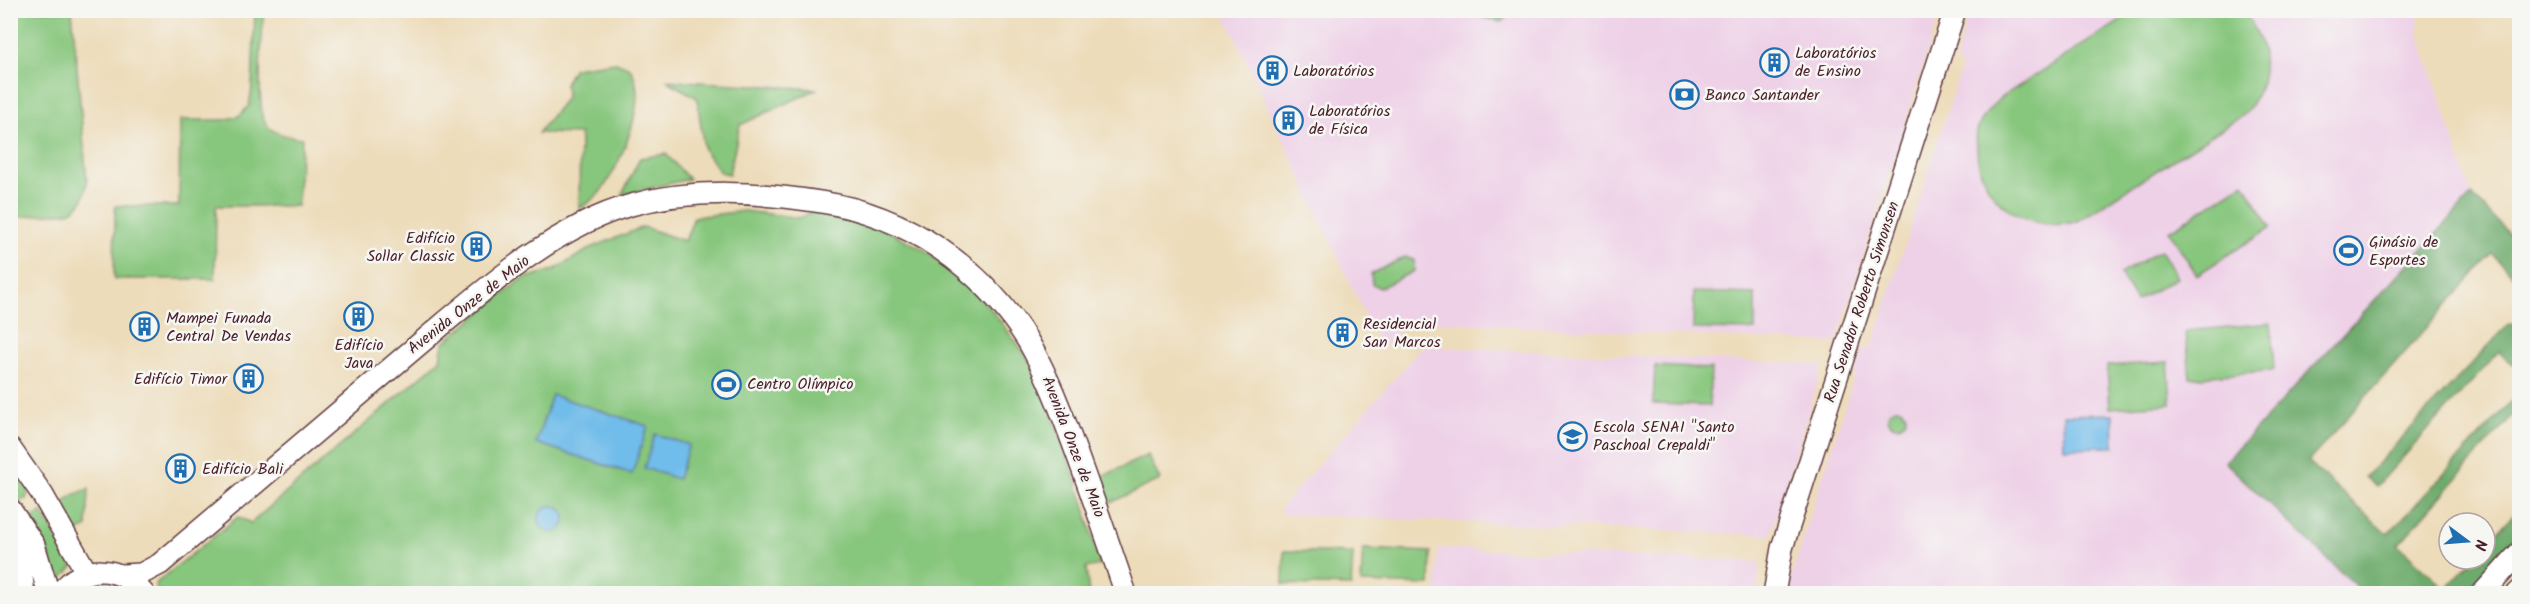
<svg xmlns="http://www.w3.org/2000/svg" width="2530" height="604" viewBox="0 0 2530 604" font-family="Kalam,sans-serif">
  <rect width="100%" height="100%" fill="#f6f6f2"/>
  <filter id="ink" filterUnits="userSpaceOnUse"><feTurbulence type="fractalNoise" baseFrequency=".0167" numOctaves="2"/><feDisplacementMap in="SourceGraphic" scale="12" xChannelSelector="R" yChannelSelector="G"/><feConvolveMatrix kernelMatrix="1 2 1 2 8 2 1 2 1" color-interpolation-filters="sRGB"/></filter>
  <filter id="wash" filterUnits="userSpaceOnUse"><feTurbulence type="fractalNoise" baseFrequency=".008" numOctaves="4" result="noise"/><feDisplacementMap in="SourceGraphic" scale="24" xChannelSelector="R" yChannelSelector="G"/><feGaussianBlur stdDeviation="1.35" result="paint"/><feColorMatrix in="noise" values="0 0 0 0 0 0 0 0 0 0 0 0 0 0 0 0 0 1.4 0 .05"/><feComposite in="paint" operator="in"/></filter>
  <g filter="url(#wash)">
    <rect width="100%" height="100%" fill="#eddcba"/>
    <path fill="#eed0e7" d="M1223 11H1940L1836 343 1409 320 1381 349Z
      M1970 11H2418L2419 36 2472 195 2225 462 2363 593 1789 594 1791 578 1862 352 1873 345 1961 68 1956 58Z
      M1423 346 1823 365 1770 535 1281 514V507Z
      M1438 548 1760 562 1757 593H1436Z"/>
    <path fill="#87c67d" stroke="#687254" stroke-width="1.5" d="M11 10 72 11 87 182C85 195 83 206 69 212L11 218Z
      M255 11H264C262 33 256 104 265 122 271 134 290 137 302 138L297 206H216L215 279H114L115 206H179L180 120H224L239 116 249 106 252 88Z
      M1455 11H1512L1502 22Z
      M2136 11H2243C2270 44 2270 80 2245 114L2078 221C2031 236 1978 201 1977 150 1977 143 1975 135 1978 127 1983 116 1992 106 2000 98Z
      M616 62 630 68C650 98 621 165 601 191 595 199 588 203 579 209L580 134 538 133 566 98 565 83 574 68Z
      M666 80 817 89 740 125 729 174 720 172 704 150 697 98Z
      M666 154 689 179 622 195 640 158Z
      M2244 183 2271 227 2197 275 2169 231Z
      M744 211 800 218 813 211 872 223 923 249 958 276 990 308 1026 355 1050 408 1084 504 1100 565 1086 568 1089 594H158L155 584 238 517 251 523 440 360 443 343 522 279 554 270 593 247 643 227 685 241 694 217Z
      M2161 250 2177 278 2136 301 2120 274Z
      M1405 257 1414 260V271L1380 288 1372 284 1371 274Z
      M1694 292 1755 294V330L1693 329Z
      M2271 323 2274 370 2190 378 2186 331Z
      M2168 362 2171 404 2110 408 2107 366Z
      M1655 366 1711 369 1709 406 1653 404Z
      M1888 417a9 9 0 1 1 18 0a9 9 0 1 1-18 0Z
      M1148 455 1160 480 1110 503 1099 478Z
      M18 479 21 480 29 491 26 499 15 502 11 500 10 482Z
      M89 489 87 527 74 534 61 508C67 496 77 493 89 489Z
      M42 512 73 567 56 584 49 553 32 518Z
      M1363 549 1431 552 1430 585 1361 583Z
      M1284 551 1353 553 1351 586 1283 584Z
      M97 582 117 585 127 593 75 594 78 590Z"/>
    <path fill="#6dab6c" stroke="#5c654c" stroke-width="1.5" d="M2472 195 2519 244V282L2492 254 2308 462 2388 534 2519 394V408L2398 545 2446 589 2473 559H2485V546L2519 508V535L2465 593H2363L2225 462Z
      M2509 324 2519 325V371L2499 352 2376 487 2365 477Z"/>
    <path fill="#70bcea" stroke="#5d6e8a" stroke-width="1.5" d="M552 395 648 426 632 474 536 443Z
      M2113 414 2114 447 2064 448 2063 415Z
      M655 434 689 445 678 479 644 468Z
      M539 519a13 13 0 1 1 26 0a13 13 0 1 1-26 0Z"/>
  </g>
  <g filter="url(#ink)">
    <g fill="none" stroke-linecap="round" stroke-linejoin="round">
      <defs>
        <path id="secondary" d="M10 448 42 494 87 573
          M10 509 34 545 49 594
          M10 529 21 568 24 594
          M122 575 141 574 160 564C246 491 332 418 417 346 479 294 552 227 631 205 694 188 758 192 821 202 907 215 982 267 1028 341 1046 372 1059 405 1071 438 1090 489 1108 541 1126 594
          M59 594C83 563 119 564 144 594
          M1774 594 1782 548 1955 10
          M2482 594 2520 552
          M2517 594 2520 591"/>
      </defs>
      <use href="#secondary" stroke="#623b40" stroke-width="24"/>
      <use href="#secondary" stroke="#fff" stroke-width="21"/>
    </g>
  </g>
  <defs>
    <symbol id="building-ring" viewBox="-11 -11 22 22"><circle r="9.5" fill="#f6f6f2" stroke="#1f6fb2" stroke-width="1.5"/><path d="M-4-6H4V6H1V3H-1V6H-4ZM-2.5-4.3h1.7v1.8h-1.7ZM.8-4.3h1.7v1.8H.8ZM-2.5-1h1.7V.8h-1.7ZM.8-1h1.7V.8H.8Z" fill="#1f6fb2"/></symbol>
    <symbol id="bank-ring" viewBox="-11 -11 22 22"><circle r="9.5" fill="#f6f6f2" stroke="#1f6fb2" stroke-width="1.5"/><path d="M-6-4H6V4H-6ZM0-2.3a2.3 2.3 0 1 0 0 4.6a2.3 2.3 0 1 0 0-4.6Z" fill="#1f6fb2"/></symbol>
    <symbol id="stadium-ring" viewBox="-11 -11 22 22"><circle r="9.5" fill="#f6f6f2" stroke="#1f6fb2" stroke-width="1.5"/><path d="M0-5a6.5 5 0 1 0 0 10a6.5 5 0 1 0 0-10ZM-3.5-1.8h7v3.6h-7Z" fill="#1f6fb2"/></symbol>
    <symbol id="school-ring" viewBox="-11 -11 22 22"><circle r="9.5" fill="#f6f6f2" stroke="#1f6fb2" stroke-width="1.5"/><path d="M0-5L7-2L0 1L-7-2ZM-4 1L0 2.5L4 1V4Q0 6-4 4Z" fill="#1f6fb2"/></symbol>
  </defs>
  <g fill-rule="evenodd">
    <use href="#building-ring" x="1758" y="46" width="33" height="33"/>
    <use href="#building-ring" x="1256" y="54" width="33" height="33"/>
    <use href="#bank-ring" x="1668" y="78" width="33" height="33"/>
    <use href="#building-ring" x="1272" y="104" width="33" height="33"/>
    <use href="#building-ring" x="460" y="230" width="33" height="33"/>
    <use href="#stadium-ring" x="2332" y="234" width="33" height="33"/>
    <use href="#building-ring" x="342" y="300" width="33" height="33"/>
    <use href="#building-ring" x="128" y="310" width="33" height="33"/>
    <use href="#building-ring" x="1326" y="316" width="33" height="33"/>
    <use href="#building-ring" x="232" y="362" width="33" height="33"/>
    <use href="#stadium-ring" x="710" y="368" width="33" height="33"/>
    <use href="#school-ring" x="1556" y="420" width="33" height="33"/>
    <use href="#building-ring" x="164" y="452" width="33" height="33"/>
  </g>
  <g text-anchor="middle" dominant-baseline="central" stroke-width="5" stroke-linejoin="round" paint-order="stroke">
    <g font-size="16" fill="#4a1f2b" stroke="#f6f6f2" text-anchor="start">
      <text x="1795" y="53">Laboratórios<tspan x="1795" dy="18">de Ensino</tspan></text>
      <text x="1293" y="71">Laboratórios</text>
      <text x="1705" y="95">Banco Santander</text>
      <text x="1309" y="111">Laboratórios<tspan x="1309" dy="18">de Física</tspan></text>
      <text x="455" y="238" text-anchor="end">Edifício<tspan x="455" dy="18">Sollar Classic</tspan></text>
      <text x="2369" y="242">Ginásio de<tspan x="2369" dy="18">Esportes</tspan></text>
      <text x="166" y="318">Mampei Funada<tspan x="166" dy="18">Central De Vendas</tspan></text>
      <text x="1363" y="324">Residencial<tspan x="1363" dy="18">San Marcos</tspan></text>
      <text x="359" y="345" text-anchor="middle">Edifício<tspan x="359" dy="18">Java</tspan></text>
      <text x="227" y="379" text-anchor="end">Edifício Timor</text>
      <text x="747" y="384">Centro Olímpico</text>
      <text x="1593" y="427">Escola SENAI "Santo<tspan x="1593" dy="18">Paschoal Crepaldi"</tspan></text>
      <text x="202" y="469">Edifício Bali</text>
    </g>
    <g font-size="16" fill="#4a1f2b" stroke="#f6f6f2">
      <text transform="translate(1862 302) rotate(-72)">Rua Senador Roberto Simonsen</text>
      <text transform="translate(469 305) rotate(-38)">Avenida Onze de Maio</text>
      <text transform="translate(1073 447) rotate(69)">Avenida Onze de Maio</text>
    </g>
  </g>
  <rect width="2530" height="604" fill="none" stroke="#f6f6f2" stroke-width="36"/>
  <g transform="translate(2467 541) rotate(106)"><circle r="28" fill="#f6f6f2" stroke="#b1a0a2" stroke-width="1.5"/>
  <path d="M0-4.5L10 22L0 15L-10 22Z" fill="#1f6fb2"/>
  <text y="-9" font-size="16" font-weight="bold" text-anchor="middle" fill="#4a1f2b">N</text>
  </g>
</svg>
